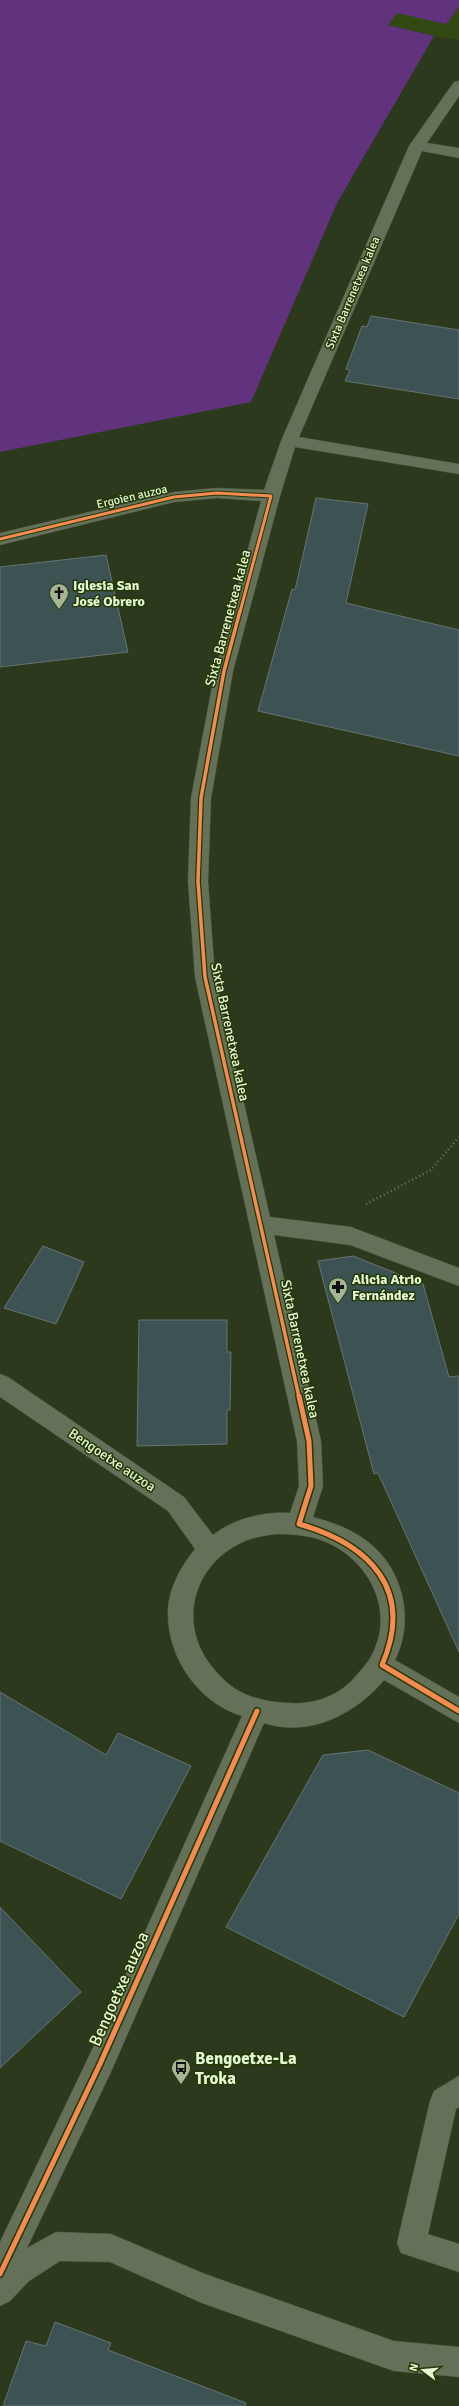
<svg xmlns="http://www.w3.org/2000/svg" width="459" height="2406" viewBox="0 0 459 2406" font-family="Signika,sans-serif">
  <rect width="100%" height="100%" fill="#2d391d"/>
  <path fill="#324914" d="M286 0H459V40L434 36Z"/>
  <path fill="#61327e" d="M0 0H459V7L446 24 397 13 388 25 434 36 337 203 251 402 0 452Z"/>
  <path fill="#3d5253" stroke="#657473" d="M371 316 459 330V399L345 381 350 370 346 369 362 326 367 327Z
    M316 498 368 504 346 603 459 630V756L258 711 292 589 295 590Z
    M106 555 128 652 0 667V567Z
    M43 1246 84 1262 56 1324 4 1308Z
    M353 1256 423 1284 449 1377 459 1376V1652L378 1473 374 1474 318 1261Z
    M139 1320H227V1352H231L230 1410H227V1444L137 1446Z
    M0 1692 106 1755 118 1733 191 1766 121 1899 0 1841Z
    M368 1750 459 1793V1914L404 2017 226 1927 323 1755Z
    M0 1907 81 1992 0 2068Z
    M55 2322 111 2343 108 2350 246 2403 245 2406H3L26 2341 46 2346Z"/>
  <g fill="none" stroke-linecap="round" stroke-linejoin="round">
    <defs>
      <path id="minor" d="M459 81V96L427 143 459 148V158L422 151 299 437 459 464V474L295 447 280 496 233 671 211 798 208 881 215 977 270 1217 351 1227 459 1268V1286L350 1245 274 1235 321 1441 323 1486 313 1517C331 1522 349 1528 364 1539 402 1565 416 1618 395 1660L459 1697V1723L384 1680C356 1714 309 1738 264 1723L110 2074 27 2248 56 2232 111 2234 205 2274 394 2341 459 2347V2377L394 2371 202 2303 110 2262 60 2261 29 2281 10 2301 0 2306V2242L90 2054 242 1716C198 1703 166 1656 168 1610 169 1588 181 1566 195 1549L168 1511 0 1397V1374L8 1377 184 1497 213 1535C233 1519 264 1511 290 1513L299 1486 297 1441 195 977 188 881 191 798 215 671 261 501 217 498 174 502 0 545V533L174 492 217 488 264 490 281 441 409 146 454 82ZM275 1534C292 1534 310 1535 326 1542 366 1559 393 1605 375 1648 371 1659 363 1668 355 1677 339 1696 313 1705 290 1703 275 1703 259 1700 245 1694 233 1689 221 1678 213 1668 177 1625 192 1565 243 1542 253 1537 264 1536 275 1534Z
        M459 2076V2107L456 2109 428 2234 459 2244V2272L401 2253 397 2243 430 2101 434 2091Z"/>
    </defs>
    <use href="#minor" stroke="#48533c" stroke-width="1"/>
    <path stroke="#6c7561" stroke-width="2.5" stroke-dasharray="1 3" stroke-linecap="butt" d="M366 1204 431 1170 459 1137"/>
    <use href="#minor" fill="#647058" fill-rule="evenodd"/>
    <defs>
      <path id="cycleway-far2" d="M0 539 174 497 217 493 271 496 240 612"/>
      <path id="cycleway-far1" d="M240 611 224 671 201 798 198 881 205 977 299 1397"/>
      <path id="cycleway" d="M299 1396 309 1441 311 1486 299 1524C369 1544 415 1589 382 1665L459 1711
        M0 2274 100 2064 257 1711"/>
    </defs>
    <use href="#cycleway-far2" stroke="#243905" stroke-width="5"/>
    <use href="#cycleway-far1" stroke="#243905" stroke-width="6"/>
    <use href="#cycleway" stroke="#243905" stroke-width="8"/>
    <use href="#cycleway-far2" stroke="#f68b52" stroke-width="3"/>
    <use href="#cycleway-far1" stroke="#f68b52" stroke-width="3.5"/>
    <use href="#cycleway" stroke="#f68b52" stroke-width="5"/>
  </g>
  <defs>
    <symbol id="church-pin" viewBox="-11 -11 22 30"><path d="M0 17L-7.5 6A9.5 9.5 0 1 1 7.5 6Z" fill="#a5b494" stroke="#243905"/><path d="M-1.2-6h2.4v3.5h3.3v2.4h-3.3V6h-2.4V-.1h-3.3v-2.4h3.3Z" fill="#111"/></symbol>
    <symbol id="pharmacy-pin" viewBox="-11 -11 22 30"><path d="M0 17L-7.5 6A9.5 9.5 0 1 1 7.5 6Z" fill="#a5b494" stroke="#243905"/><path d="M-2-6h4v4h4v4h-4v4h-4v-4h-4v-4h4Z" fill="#111"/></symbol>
    <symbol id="bus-pin" viewBox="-11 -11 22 30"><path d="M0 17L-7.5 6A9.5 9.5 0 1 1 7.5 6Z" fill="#a5b494" stroke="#243905"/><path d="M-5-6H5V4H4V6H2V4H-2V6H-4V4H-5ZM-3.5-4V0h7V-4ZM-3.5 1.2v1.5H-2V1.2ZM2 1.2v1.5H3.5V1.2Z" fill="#111"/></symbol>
  </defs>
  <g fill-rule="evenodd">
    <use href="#church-pin" x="48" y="582" width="22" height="30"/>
    <use href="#pharmacy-pin" x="327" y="1276" width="22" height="30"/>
    <use href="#bus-pin" x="170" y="2057" width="22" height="30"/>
  </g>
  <g text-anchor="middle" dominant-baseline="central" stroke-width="3" stroke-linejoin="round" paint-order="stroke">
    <g font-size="12" fill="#e5f7d4" stroke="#243905">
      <text transform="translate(353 293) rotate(-67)">Sixta Barrenetxea kalea</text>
      <text transform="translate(132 497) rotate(-13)">Ergoien auzoa</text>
    </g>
    <g font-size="14" font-weight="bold" fill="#e5f7d4" stroke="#243905" text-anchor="start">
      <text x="73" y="585">Iglesia San<tspan x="73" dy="16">José Obrero</tspan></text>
      <text x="352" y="1279">Alicia Atrio<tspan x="352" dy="16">Fernández</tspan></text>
    </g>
    <g font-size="14" fill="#e5f7d4" stroke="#243905">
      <text transform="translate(228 618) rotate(-75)">Sixta Barrenetxea kalea</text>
      <text transform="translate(230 1032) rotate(78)">Sixta Barrenetxea kalea</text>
      <text transform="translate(300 1349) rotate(78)">Sixta Barrenetxea kalea</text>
      <text transform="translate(112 1460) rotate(34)">Bengoetxe auzoa</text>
    </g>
    <g font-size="17" fill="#e5f7d4" stroke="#243905">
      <text transform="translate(119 1989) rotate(-66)">Bengoetxe auzoa</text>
    </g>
    <g font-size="17" font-weight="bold" fill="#e5f7d4" stroke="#243905" text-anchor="start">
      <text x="195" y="2058">Bengoetxe-La<tspan x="195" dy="20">Troka</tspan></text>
    </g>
  </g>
  <g transform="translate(423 2370) rotate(286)" stroke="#243905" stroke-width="3" paint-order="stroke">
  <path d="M0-3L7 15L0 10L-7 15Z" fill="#e5f7d4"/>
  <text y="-6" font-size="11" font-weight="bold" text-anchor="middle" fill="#e5f7d4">N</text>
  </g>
</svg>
